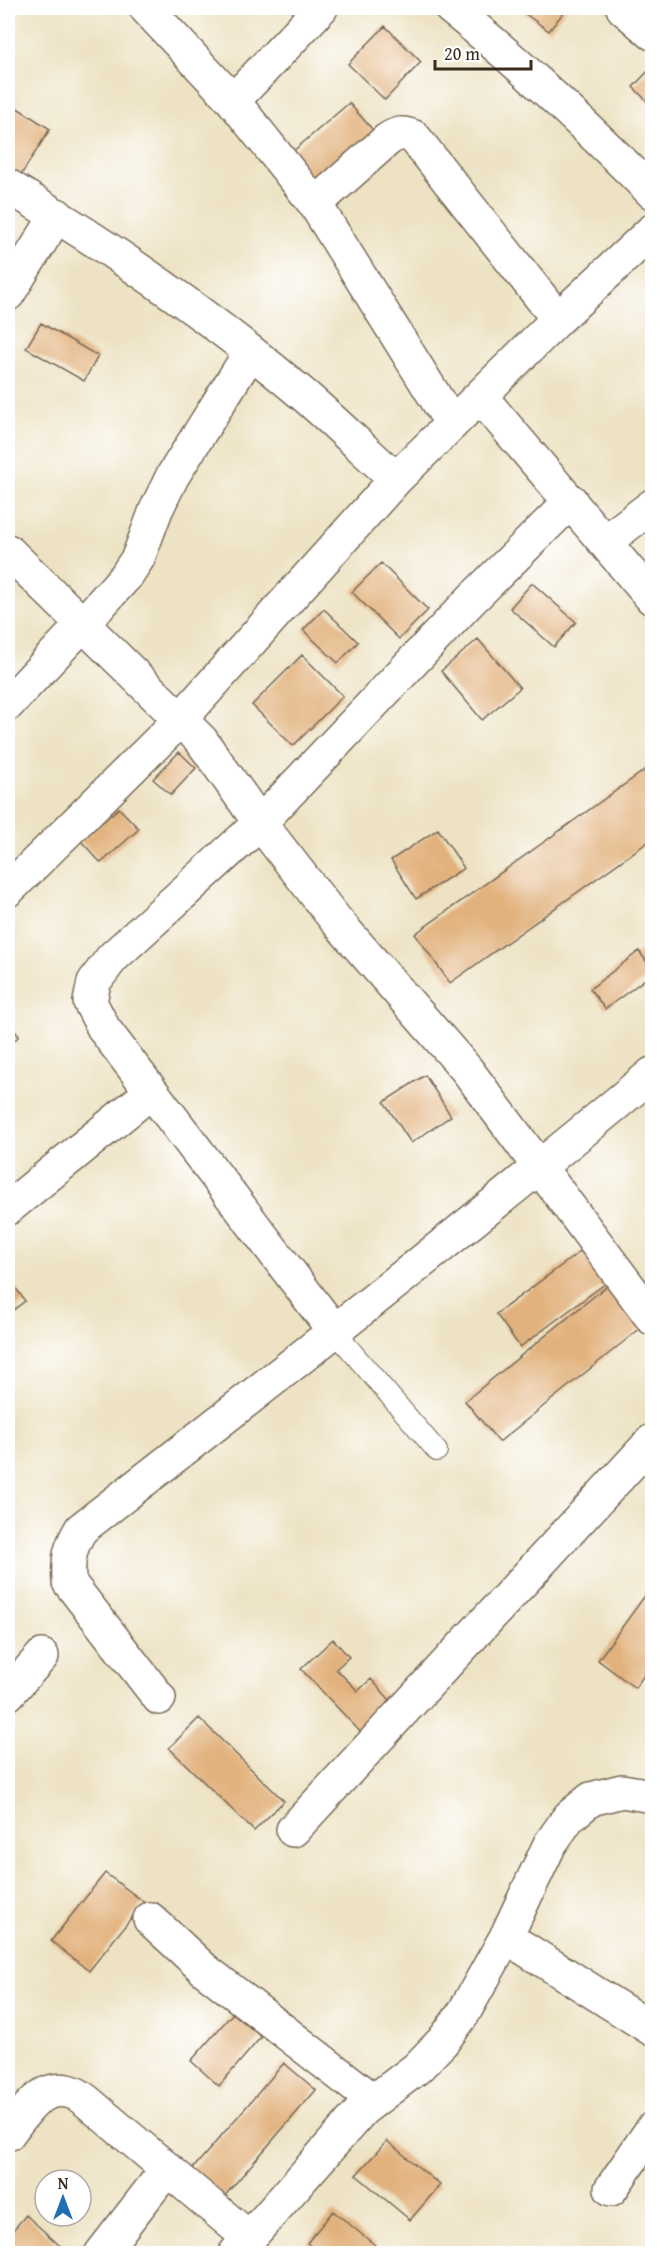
<svg xmlns="http://www.w3.org/2000/svg" width="660" height="2261" viewBox="0 0 660 2261" font-family="'Gentium Book Plus',serif">
  <rect width="100%" height="100%" fill="#fff"/>
  <filter id="ink" filterUnits="userSpaceOnUse"><feTurbulence type="fractalNoise" baseFrequency=".0167" numOctaves="2"/><feDisplacementMap in="SourceGraphic" scale="12" xChannelSelector="R" yChannelSelector="G"/><feConvolveMatrix kernelMatrix="1 2 1 2 8 2 1 2 1" color-interpolation-filters="sRGB"/></filter>
  <filter id="wash" filterUnits="userSpaceOnUse"><feTurbulence type="fractalNoise" baseFrequency=".008" numOctaves="4" result="noise"/><feDisplacementMap in="SourceGraphic" scale="24" xChannelSelector="R" yChannelSelector="G"/><feGaussianBlur stdDeviation="1.35" result="paint"/><feColorMatrix in="noise" values="0 0 0 0 0 0 0 0 0 0 0 0 0 0 0 0 0 1.4 0 .05"/><feComposite in="paint" operator="in"/></filter>
  <g filter="url(#wash)">
    <rect width="100%" height="100%" fill="#ede2c3"/>
    <g id="blocks">
      <path fill="#e2b27e" d="M529 8H567L549 31 524 13Z
        M385 26 421 62 385 100 348 64Z
        M652 67V106L633 87Z
        M8 102 50 129 16 183 8 177Z
        M349 103 379 137 320 188 291 153Z
        M41 323 98 356 84 381 26 348Z
        M381 563 428 610 399 639 352 592Z
        M532 583 576 622 554 647 510 608Z
        M324 609 358 642 338 663 303 630Z
        M478 639 520 688 482 720 441 671Z
        M302 655 343 696 293 746 252 705Z
        M179 752 196 768 171 795 153 779Z
        M652 765V839L450 983 415 934Z
        M119 808 139 829 101 863 81 841Z
        M438 829 464 868 416 899 391 860Z
        M639 951 652 969V974L605 1009 590 989Z
        M8 1024 19 1036 8 1047Z
        M425 1075 451 1116 411 1143 384 1102Z
        M585 1248 610 1280 520 1347 496 1314Z
        M8 1277 25 1301 8 1314Z
        M608 1285 642 1327 499 1442 465 1401Z
        M652 1586V1664L635 1688 598 1660Z
        M333 1639 349 1657 336 1669 358 1691 371 1679 399 1710 367 1739 301 1669Z
        M199 1718 284 1801 254 1831 169 1748Z
        M105 1873 144 1902 89 1971 51 1941Z
        M233 2013 261 2037 219 2086 191 2061Z
        M284 2063 316 2090 222 2199 190 2172Z
        M387 2141 440 2185 410 2220 356 2175Z
        M333 2211 375 2245 368 2254H320L307 2243Z
        M26 2215 69 2254H19L8 2244V2236Z"/>
    </g>
  </g>
  <g filter="url(#ink)">
    <use href="#blocks" fill-opacity="0" stroke="#796a58" stroke-width="1.5"/>
    <g fill="none" stroke-linecap="round" stroke-linejoin="round">
      <defs>
        <path id="lane" d="M335 1332 437 1451"/>
        <path id="street" d="M146 8 233 101 315 204 452 424
          M451 8C522 65 588 128 652 192
          M623 8 652 33
          M233 101 321 8
          M8 186C111 248 213 318 305 396 336 423 366 452 396 479
          M315 204 387 140C397 133 403 132 414 137L558 319
          M8 294 57 215
          M480 396 652 598
          M606 541 652 506
          M8 551 201 740 260 823 335 919 467 1070 652 1318
          M8 704 82 625 126 576 138 558 156 510 172 477 250 353
          M8 890 180 720 396 479 558 319 652 231
          M8 1208 151 1092
          M335 1332 104 1029 90 1002 94 982 112 958 260 823 470 601 571 501
          M8 1694 42 1656
          M159 1698 69 1582C68 1559 69 1549 81 1529 274 1380 465 1230 652 1074
          M293 1830 652 1441
          M150 1919 205 1970 374 2101
          M506 1937 652 2029
          M8 2134C24 2113 42 2081 74 2093 82 2096 91 2105 97 2110L248 2237
          M611 2189 652 2129
          M101 2254 167 2169
          M235 2254 362 2110 417 2068 443 2041 463 2014 506 1937 550 1844 569 1817 591 1799 622 1791 652 1796"/>
      </defs>
      <use href="#lane" stroke="#796a58" stroke-width="22"/>
      <use href="#street" stroke="#796a58" stroke-width="36"/>
      <use href="#lane" stroke="#fff" stroke-width="20"/>
      <use href="#street" stroke="#fff" stroke-width="33"/>
    </g>
  </g>
  <rect width="660" height="2261" fill="none" stroke="#fff" stroke-width="30"/>
  <g transform="translate(63 2198)"><circle r="28" fill="#ffffff" stroke="#b1aaa5" stroke-width="1.5"/>
  <path d="M0-4.5L10 22L0 15L-10 22Z" fill="#1f6fb2"/>
  <text y="-9" font-size="16" font-weight="bold" text-anchor="middle" fill="#3b2a1e">N</text>
  </g>
  <path d="M435 60v9h96v-9" fill="none" stroke="#3b2a1e" stroke-width="3"/>
  <text x="444" y="60" font-size="18" fill="#3b2a1e" stroke="#ffffff" stroke-width="4.5" paint-order="stroke">20 m</text>
</svg>
